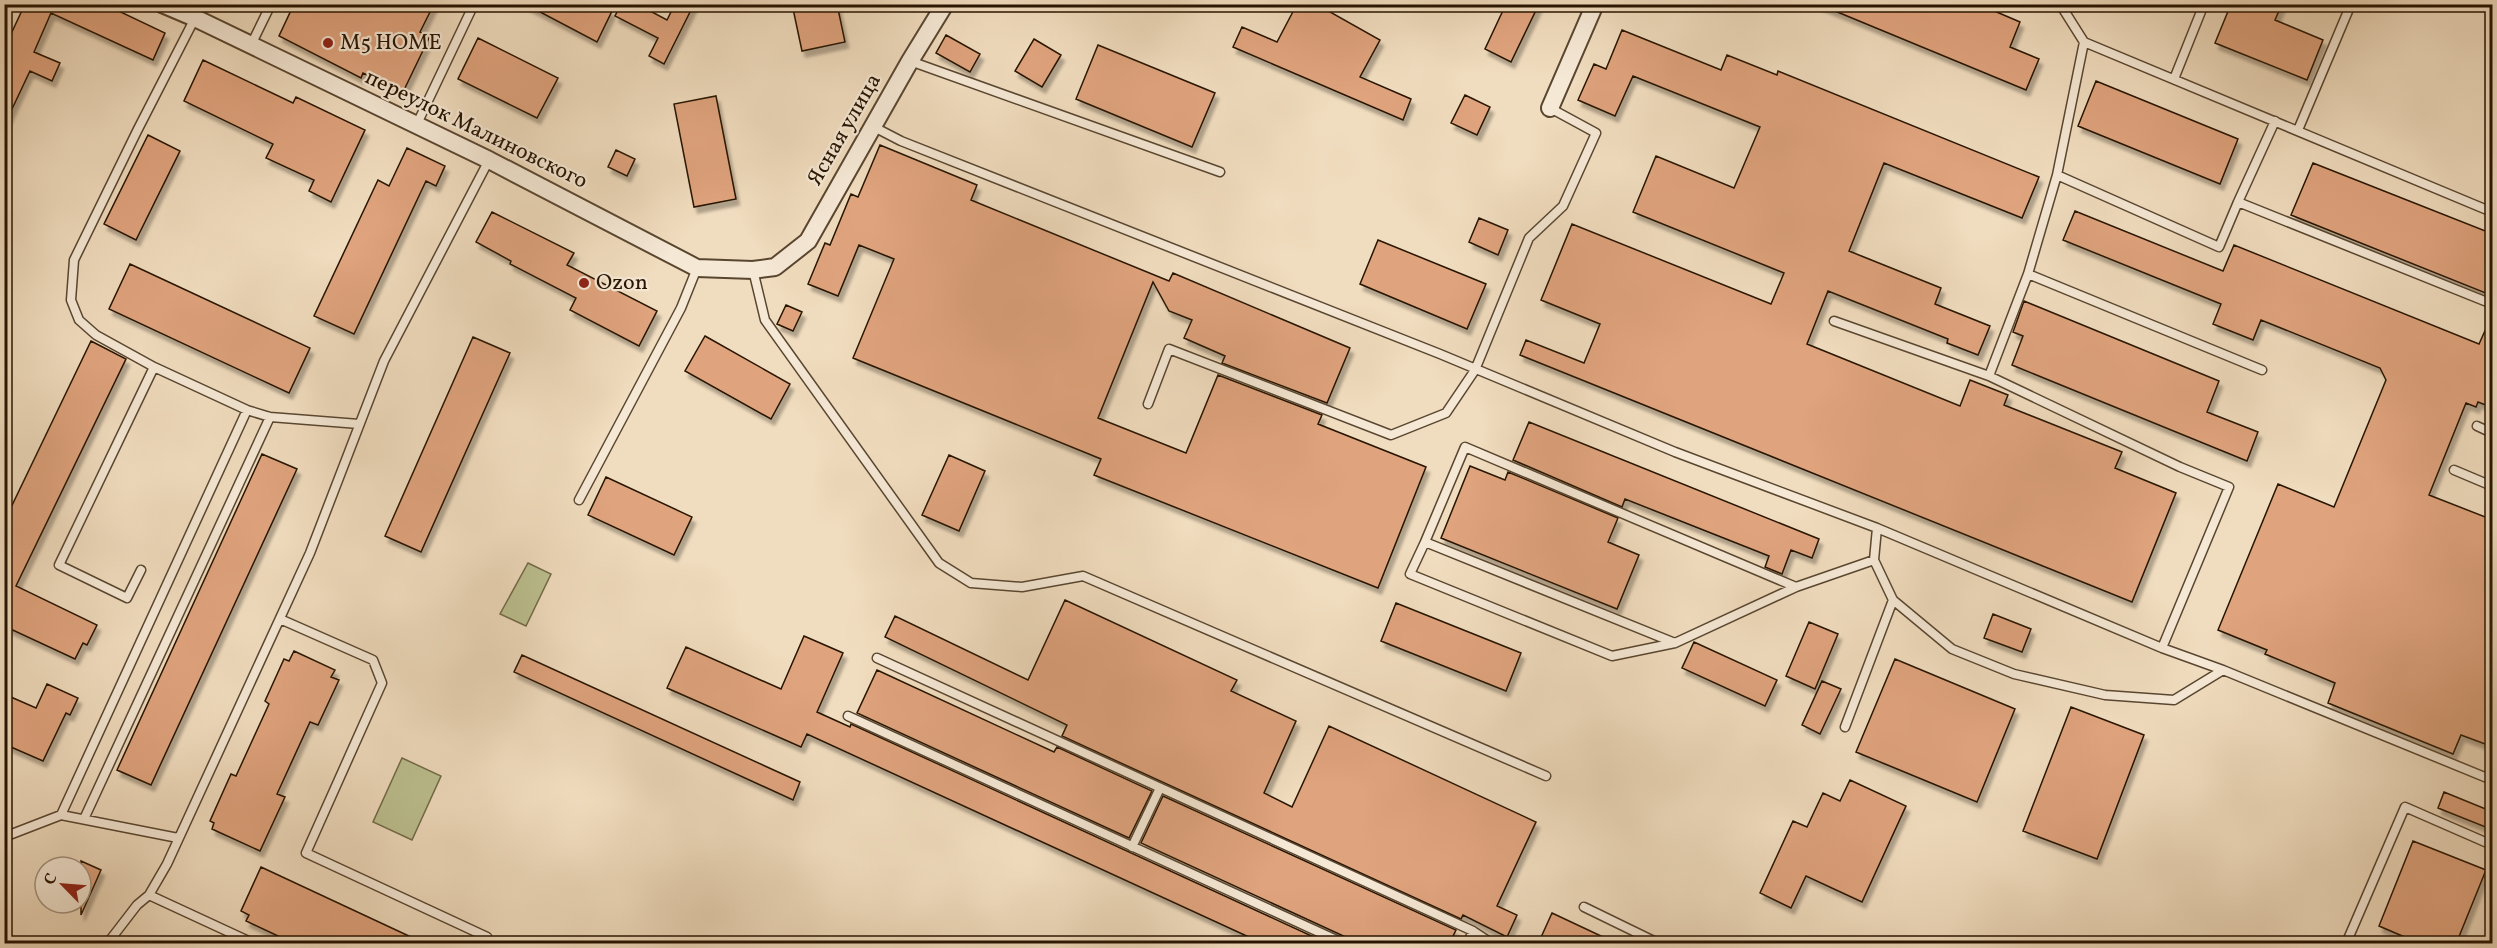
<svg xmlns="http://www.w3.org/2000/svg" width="2497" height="948" viewBox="0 0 2497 948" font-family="Vollkorn,serif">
  <defs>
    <filter id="shadow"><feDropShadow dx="3.5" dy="6" stdDeviation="1.5" flood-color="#0004"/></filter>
  </defs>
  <rect width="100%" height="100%" fill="#f0dcbe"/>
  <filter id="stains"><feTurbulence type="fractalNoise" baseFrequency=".00333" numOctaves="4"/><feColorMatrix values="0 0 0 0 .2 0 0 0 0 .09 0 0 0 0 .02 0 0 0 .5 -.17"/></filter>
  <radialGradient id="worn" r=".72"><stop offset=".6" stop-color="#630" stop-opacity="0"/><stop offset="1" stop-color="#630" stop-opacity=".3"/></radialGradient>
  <path fill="#bcc090" stroke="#726a48" stroke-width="1.5" d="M528 563 551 574 526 626 500 614Z
    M402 758 441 776 412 840 373 822Z"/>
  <path fill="#dfa37d" stroke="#271401" stroke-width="1.5" filter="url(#shadow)" d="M25 4H104L165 33 153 60 51 13 34 52 60 63 52 81 30 71 4 126V49Z
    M294 4H434L420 32 430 36 403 92 363 73 361 78 279 36Z
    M525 4H599L612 11 597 42Z
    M621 4H637L667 20 675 4H694L664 64 649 56 658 38 615 16Z
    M792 4H837L845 42 802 51Z
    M1297 4H1316L1380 40 1360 77 1411 99 1403 120 1233 47 1242 27 1277 42Z
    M1506 4H1539L1511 62 1485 49Z
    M1818 4H1978L2020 22 2010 47 2039 59 2026 90Z
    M2231 4H2282L2275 20 2323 40 2307 80 2215 43Z
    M1622 30 1721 70 1727 55 1777 75 1778 71 2039 177 2022 218 1884 163 1849 251 1941 288 1935 304 1990 326 1978 355 1947 343 1948 339 1828 291 1807 344 1960 406 1970 380 2008 395 2004 405 2122 452 2115 468 2176 493 2132 602 1520 355 1526 340 1584 363 1600 324 1541 300 1572 224 1771 304 1784 273 1633 212 1656 156 1734 188 1760 127 1633 76 1615 116 1578 100 1594 64 1606 69Z
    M946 35 980 54 970 72 936 53Z
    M478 38 558 78 537 118 458 79Z
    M1034 39 1061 55 1042 87 1015 71Z
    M1098 45 1215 93 1192 147 1076 99Z
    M203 60 293 103 296 97 365 130 331 202 309 191 314 180 266 158 273 144 184 101Z
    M2096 81 2238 139 2220 184 2078 126Z
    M1465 95 1490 107 1477 135 1451 123Z
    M716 96 736 199 694 207 674 104Z
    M148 135 180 151 136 240 104 224Z
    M880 145 977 185 971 200 1169 281 1173 273 1350 348 1327 403 1222 363 1225 356 1184 338 1192 320 1169 311 1153 282 1098 418 1186 453 1218 375 1322 415 1318 424 1426 467 1378 588 1094 475 1101 459 853 358 894 259 859 245 838 296 808 284 825 243 830 245 851 194 858 197Z
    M407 148 445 166 436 186 426 181 354 334 314 316 378 180 389 186Z
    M616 150 635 159 627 176 608 167Z
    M2313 163 2493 234V296L2291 215Z
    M2075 211 2223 271 2234 245 2479 344 2493 313V408L2478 402 2476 407 2466 403 2429 495 2493 520V747L2461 735 2453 754 2328 703 2335 683 2265 654 2267 650 2218 630 2278 484 2334 507 2386 380 2380 368 2261 320 2253 340 2213 324 2221 304 2063 240Z
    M492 212 574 253 567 265 657 311 639 346 570 310 576 298 510 264 511 261 476 242Z
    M1479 218 1508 230 1498 255 1469 242Z
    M1378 240 1486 284 1467 329 1360 284Z
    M130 264 310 348 289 393 109 309Z
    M2024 301 2219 381 2207 412 2258 432 2247 461 2012 365 2023 336 2013 332Z
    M786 305 802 312 793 331 777 324Z
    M705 336 790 384 771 419 685 371Z
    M473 337 510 353 421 552 385 536Z
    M91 341 126 359 16 586 97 625 87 645 83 643 75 659 4 626V522Z
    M1529 422 1819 539 1812 558 1791 550 1782 574 1765 567 1769 556 1625 499 1622 507 1513 460Z
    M262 454 297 469 151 785 117 770Z
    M949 455 985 471 959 531 922 515Z
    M1470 466 1505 480 1508 472 1618 518 1608 542 1639 555 1617 609 1441 538Z
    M606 477 692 517 674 555 588 515Z
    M1065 600 1237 680 1231 691 1296 721 1264 793 1292 807 1329 726 1536 822 1497 906 1517 915 1507 937 1463 915 1461 919 1062 736 1067 725 885 637 895 616 1028 680Z
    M1396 603 1521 653 1506 691 1381 641Z
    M1993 614 2031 629 2022 652 1984 638Z
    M1809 622 1838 634 1815 689 1786 676Z
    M804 636 843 653 817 712 850 727 851 724 1329 944H1264L807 734 801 747 667 688 686 647 781 689Z
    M1694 642 1777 680 1765 706 1682 668Z
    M294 651 335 670 331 677 339 680 318 725 310 722 277 794 285 797 260 851 212 829 214 823 210 821 231 774 236 776 269 704 265 701 284 659 289 661Z
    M522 655 800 782 793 800 514 672Z
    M1895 659 2015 709 1977 802 1856 752Z
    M877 670 1054 752 1057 747 1152 791 1129 838 857 713Z
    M1822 681 1841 689 1820 734 1802 725Z
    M47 684 78 698 70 715 66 713 43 761 4 744V694L36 708Z
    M2071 707 2144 735 2097 859 2023 831Z
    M1850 780 1906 806 1862 902 1806 876 1791 908 1760 893 1793 821 1807 827 1823 793 1840 801Z
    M2444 792 2493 812V830L2438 808Z
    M1163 796 1456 930 1449 944H1351L1348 938 1141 843Z
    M2413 841 2486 870 2456 944H2421L2379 926Z
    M81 861 101 870 81 915Z
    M261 867 426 944H295L246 921 249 915 241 911Z
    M1552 913 1618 944H1538Z"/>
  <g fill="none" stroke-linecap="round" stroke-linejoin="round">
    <defs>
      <path id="lane" d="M2060 4 2084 42 2492 212
        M251 45 271 4
        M910 61 1220 172
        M2174 79 2204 4
        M416 126 474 4
        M874 127 901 141 1440 354 1675 452 1877 528
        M2298 130 2351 4
        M2057 175 2219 247 2238 202 2492 304
        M2238 202 2275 121
        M753 270 765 320 939 563 971 583 1022 587 1083 576 1546 776
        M2028 274 2262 370
        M1834 321 1989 376 2180 467 2229 487 2162 648
        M154 367 96 335 79 320 71 300 74 260 137 131 195 18
        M1989 376 2028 274 2057 175 2084 42
        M1148 404 1169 349 1391 435 1446 413 1475 370 1529 238 1563 206 1596 133 1550 108
        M2477 426 2492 433
        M2454 470 2492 486
        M579 500 681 308 697 268
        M1877 528 2162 648 2223 670 2174 700 2105 695 2014 674 1952 649 1893 600 1874 560Z
        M1425 542 1410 574 1612 656 1675 643 1796 587 1874 560
        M141 570 127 598 59 565 154 367 247 410 270 417 359 424
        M280 619 373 660 382 683 306 853 487 937 484 944
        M1675 643 1425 542 1465 447 1796 587
        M877 658 1473 931 1493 944
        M2223 670 2492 780
        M848 716 1345 944
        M1845 727 1893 600
        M61 815 247 410
        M84 819 270 417
        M4 837 61 815 178 838
        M1132 847 1160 788
        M149 895 255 944
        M1584 907 1660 944
        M107 944 137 905 149 895 167 864 310 553 384 361 489 160
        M1467 944 1473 931
        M2357 944 2348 939 2405 807 2492 845"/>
      <path id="street" d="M162 4 195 18 489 160 697 268 753 270 775 267 808 241 910 61 945 4
        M1550 108 1595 4"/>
    </defs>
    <use href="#lane" stroke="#594630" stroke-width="11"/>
    <use href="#street" stroke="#594630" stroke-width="20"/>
    <use href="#lane" stroke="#f5e8d5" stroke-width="8"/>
    <use href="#street" stroke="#f5e8d5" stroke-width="16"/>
  </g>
  <g fill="#8f2418" stroke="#f5e8d5" stroke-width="2">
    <circle cx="328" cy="43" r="6"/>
    <circle cx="584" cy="283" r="6"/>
  </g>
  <g text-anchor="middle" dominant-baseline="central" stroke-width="4.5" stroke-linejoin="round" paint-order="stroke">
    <g font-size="22" fill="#271401" stroke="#f5e8d5" text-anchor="start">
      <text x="340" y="43">M5 HOME</text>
      <text x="596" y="283">Ozon</text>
    </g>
    <g font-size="22" fill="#271401" stroke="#f5e8d5">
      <text transform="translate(476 130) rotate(26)">переулок Малиновского</text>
      <text transform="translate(845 130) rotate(-60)">Ясная улица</text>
    </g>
  </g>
  <rect width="2497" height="948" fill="none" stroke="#f0dcbe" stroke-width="24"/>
  <rect x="6" y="6" width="2485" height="936" fill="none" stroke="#271401" stroke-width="3"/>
  <rect x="12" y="12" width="2473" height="924" fill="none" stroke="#271401" stroke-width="1.5"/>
  <g transform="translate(63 885) rotate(295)"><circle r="28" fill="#f5e8d5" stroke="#a39380" stroke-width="1.5"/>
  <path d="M0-4.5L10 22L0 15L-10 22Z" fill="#8f2418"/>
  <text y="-9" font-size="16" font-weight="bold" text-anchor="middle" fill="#271401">С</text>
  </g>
  <rect width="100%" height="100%" filter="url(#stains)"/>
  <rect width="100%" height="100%" fill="url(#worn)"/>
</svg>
